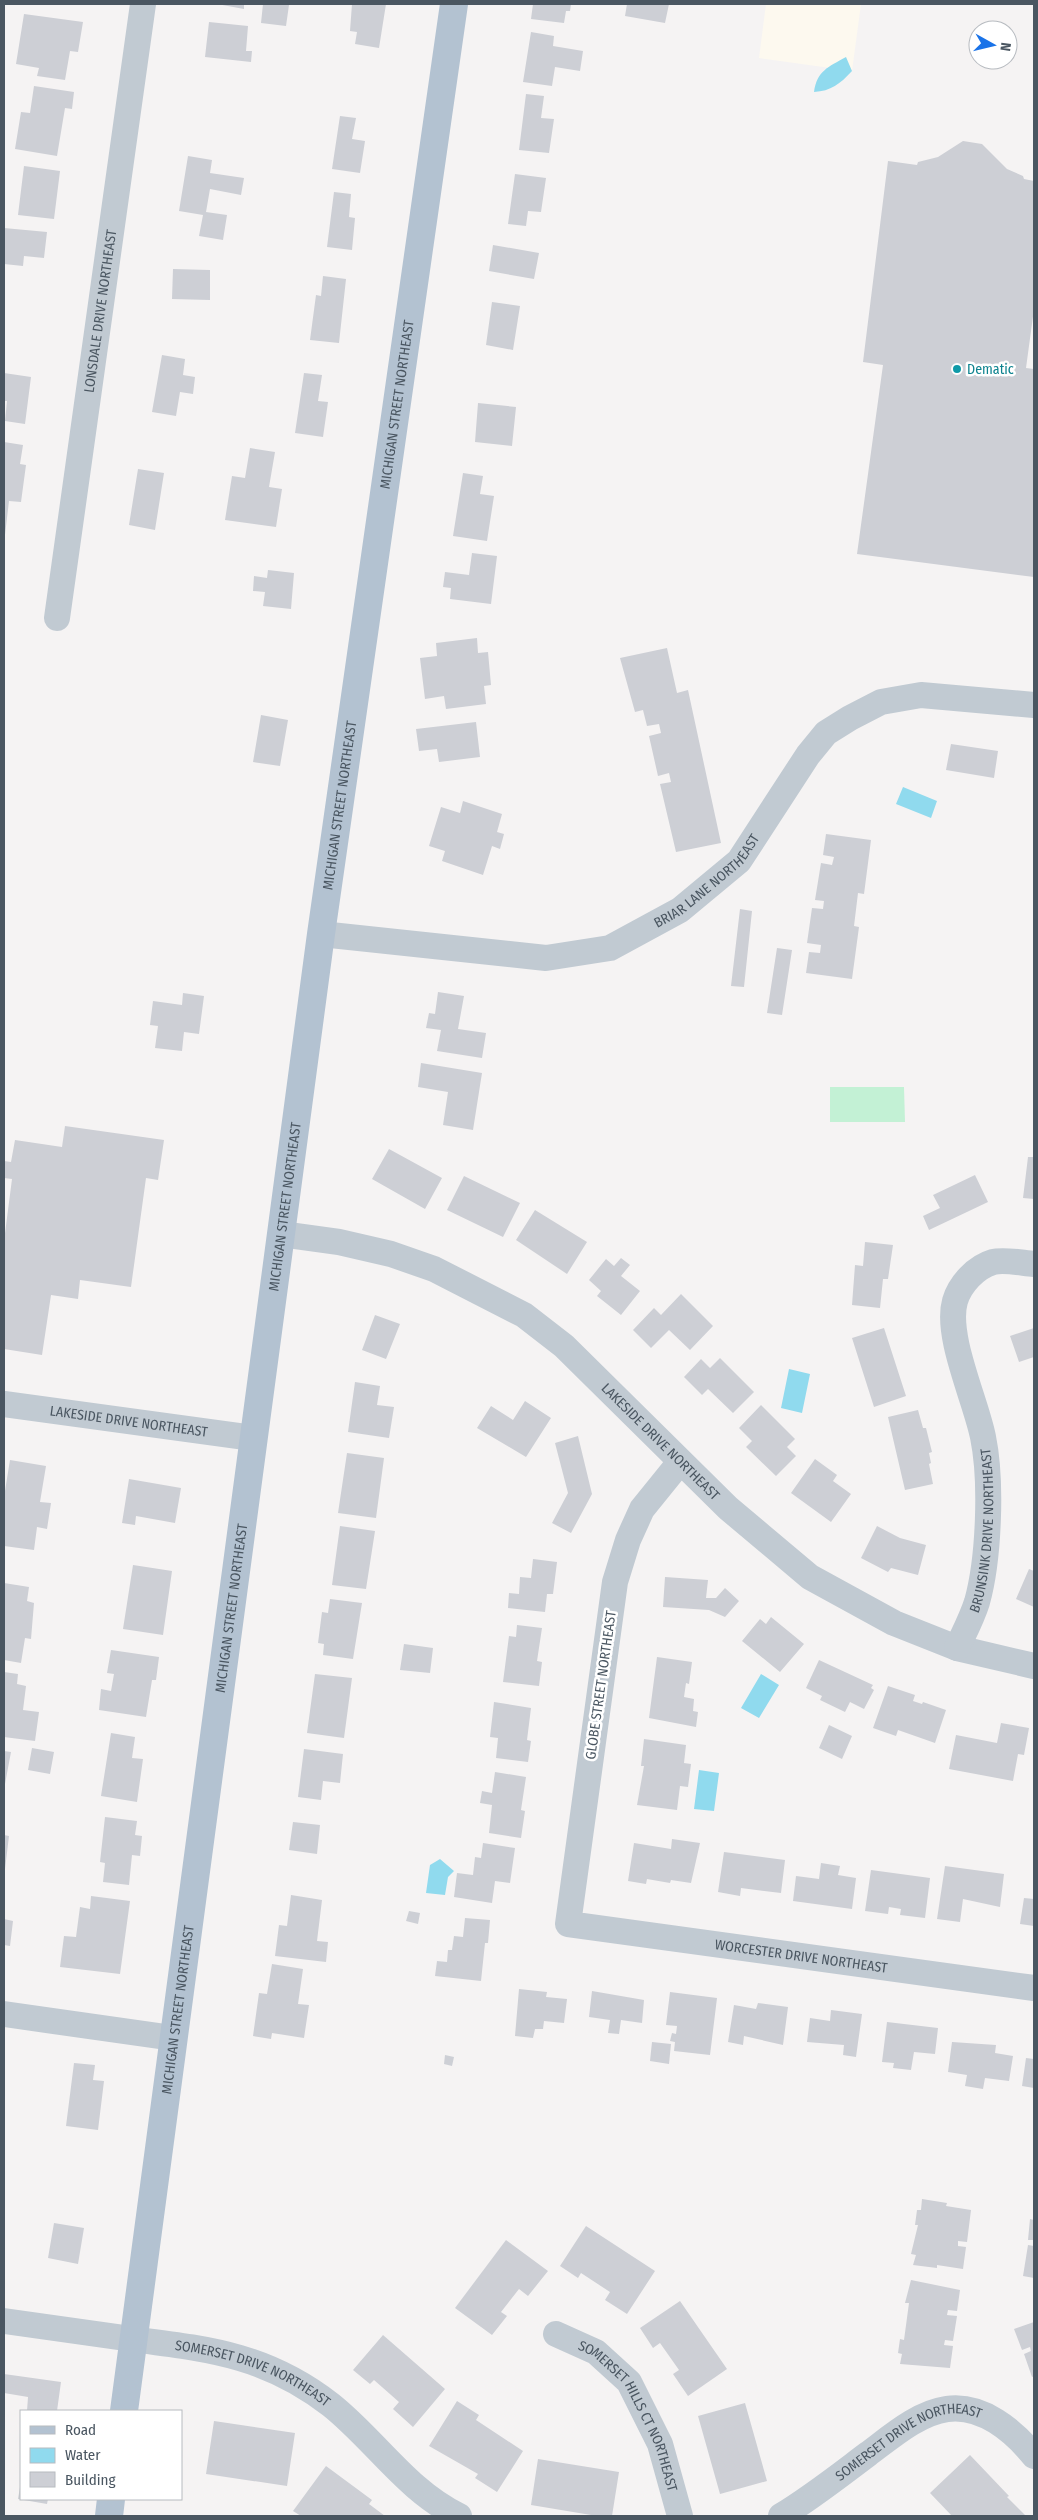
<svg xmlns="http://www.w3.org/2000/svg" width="1038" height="2520" viewBox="0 0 1038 2520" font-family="'Fira Sans Condensed',sans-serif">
  <rect width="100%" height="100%" fill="#f5f3f3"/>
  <path fill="#fdf9ef" d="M766 4H861L852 71 759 58Z"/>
  <path fill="#c3f1d5" d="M830 1087H904L905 1122H830Z"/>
  <path fill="#90daee" d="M846 57 852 71C840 84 831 91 814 92 817 71 828 67 846 57Z
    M903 787 937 801 931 818 896 804Z
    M789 1369 810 1374 802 1413 781 1408Z
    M761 1674 779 1685 759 1718 741 1708Z
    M699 1770 719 1773 714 1811 694 1809Z
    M440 1859 454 1871 448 1877 445 1895 426 1893 430 1865Z"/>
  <path fill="#cdcfd5" d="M217 4H244V9Z
    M263 4 289 5 286 26 261 23Z
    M352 4H386L379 48 355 44 357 32 350 31Z
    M533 4H571L570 11H566L564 23 531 19Z
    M627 4H669L665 23 625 16Z
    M24 14 83 22 78 52 70 51 65 80 37 76 39 68 16 64Z
    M209 22 248 26 246 51H252L251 62 205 57Z
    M531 32 554 36 553 46 583 51 580 71 555 67 552 86 523 82Z
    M34 86 74 92 72 109 65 108 57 156 15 149 21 112 30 113Z
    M526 94 544 96 541 118 554 119 549 153 519 150Z
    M340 116 356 118 352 139 365 141 360 173 332 169Z
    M963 141 982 144 1007 169 1023 176 1024 179 1034 181V309L1026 368 1034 369V577L857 554 883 365 863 362 888 161 917 165 918 162 938 157Z
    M188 156 212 160 210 173 244 178 241 195 210 189 206 212 227 215 223 240 199 236 203 215 179 211Z
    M24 166 60 171 54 219 18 215Z
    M515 174 546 178 541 212 528 211 526 226 508 224Z
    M334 192 351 194 349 217 355 218 352 250 327 247Z
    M4 228 47 232 44 258 24 256 23 266 4 264Z
    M493 245 539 253 534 279 489 271Z
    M173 269 210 270V300L172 299Z
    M323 276 346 279 339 343 310 340 316 295 321 296Z
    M492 302 520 306 513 350 486 345Z
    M162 355 185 359 183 375 195 377 193 394 180 392 176 416 152 412Z
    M4 373 31 377 25 424 5 421 7 401H4Z
    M304 373 322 375 318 401 328 402 323 437 295 433Z
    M478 403 516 407 512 446 475 442Z
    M4 442 23 445 20 464 26 465 21 502 9 501 5 535Z
    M250 448 275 452 269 487 282 489 276 527 225 520 232 476 245 478Z
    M138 469 164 473 155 530 129 525Z
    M463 473 483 476 480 494 494 496 487 541 453 536Z
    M472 553 497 556 491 604 450 599 451 588 443 587 445 572 469 575Z
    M268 570 294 573 291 609 263 606 265 592 253 591 254 576 267 578Z
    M477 638 478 653 488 652 491 685 484 686 486 704 446 709 444 696 425 699 420 658 437 656 436 643Z
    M667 648 677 693 688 690 721 843 676 852 660 784 671 782 669 773 658 776 649 736 661 733 659 724 647 726 643 710 635 712 620 658Z
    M261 715 288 720 280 766 253 762Z
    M476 722 480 757 439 762 437 749 419 751 416 729Z
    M951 744 998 751 994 778 946 770Z
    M463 801 502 814 497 832 504 834 500 849 492 846 483 875 442 861 445 851 429 846 441 807 460 813Z
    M826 834 871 840 864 894 858 893 854 926 859 927 852 979 806 973 809 952 820 953 821 945 807 943 812 908 823 909 824 901 815 900 821 863 832 865 834 857 823 855Z
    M740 909 752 911 744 987 731 986Z
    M777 948 792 950 782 1015 767 1013Z
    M438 992 464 996 458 1029 486 1033 482 1058 437 1051 441 1030 426 1028 429 1013 435 1014Z
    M183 993 204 996 199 1034 184 1032 182 1051 155 1048 158 1026 150 1025 153 1001 182 1005Z
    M421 1063 482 1073 473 1130 443 1125 448 1092 418 1087Z
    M65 1126 164 1140 158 1180 146 1178 131 1287 80 1280 78 1299 51 1295 42 1355 4 1349V1241L12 1179 4 1178V1161L11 1162 15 1140 62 1147Z
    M389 1149 442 1178 425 1209 372 1179Z
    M1028 1157H1034V1199L1023 1198Z
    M975 1175 988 1202 929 1230 923 1216 940 1208 933 1195Z
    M464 1176 520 1203 503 1237 447 1210Z
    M535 1210 587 1242 567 1274 516 1240Z
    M865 1242 893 1245 888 1279H883L880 1308 852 1305 855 1265 863 1266Z
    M621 1258 630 1265 621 1276 640 1291 621 1315 597 1296 601 1291 589 1280 606 1259 614 1266Z
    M681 1294 713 1326 690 1350 669 1330 651 1348 633 1330 654 1308 661 1315Z
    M375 1315 400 1324 386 1359 362 1350Z
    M884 1328 906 1396 874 1407 852 1338Z
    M1034 1328V1357L1019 1362 1010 1336Z
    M720 1358 754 1392 733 1413 708 1389 702 1395 684 1377 701 1359 710 1368Z
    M355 1382 380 1386 377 1405 394 1407 389 1438 348 1432Z
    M525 1401 551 1418 526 1457 477 1428 491 1406 513 1420Z
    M761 1405 795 1439 787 1447 796 1456 776 1476 746 1447 752 1441 739 1428Z
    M918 1410 923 1428H926L932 1452 929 1453 931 1463 929 1464 933 1484 905 1490 888 1417Z
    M578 1436 592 1494 571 1533 552 1523 568 1493 555 1443Z
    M347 1453 384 1458 376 1518 338 1513Z
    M815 1459 837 1475 833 1481 851 1494 831 1522 791 1493Z
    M10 1460 46 1466 40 1502 51 1503 47 1529 37 1527 34 1550 4 1546V1497Z
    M129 1479 181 1488 175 1523 136 1516 135 1525 122 1523Z
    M340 1526 375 1531 366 1589 332 1585Z
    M877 1526 900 1538 926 1545 918 1575 891 1568 888 1572 861 1558Z
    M533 1559 557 1562 553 1594H547L545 1612 508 1608 509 1593 519 1594 520 1577 531 1578Z
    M133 1565 172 1571 163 1635 123 1629Z
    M1029 1569 1034 1571V1607L1016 1599Z
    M665 1577 708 1580 706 1598H716L725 1588 739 1601 725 1617 709 1610 663 1607Z
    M4 1583 29 1587 27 1601 34 1603 31 1639 25 1638 21 1663 4 1660Z
    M330 1599 362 1603 353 1659 323 1655 324 1644 318 1643 322 1612 328 1613Z
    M771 1617 804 1644 780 1672 742 1641 760 1619 766 1624Z
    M517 1625 542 1628 537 1661 542 1662 539 1686 503 1682 509 1636 516 1637Z
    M404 1644 433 1648 430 1673 400 1670Z
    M111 1650 159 1657 156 1680H152L146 1717 99 1710 101 1689 111 1691 114 1674 107 1673Z
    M657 1657 692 1662 689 1684 686 1683 684 1697 694 1699 693 1711 698 1712 696 1727 649 1718Z
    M819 1660 873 1685 871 1688 874 1690 864 1709 850 1702 845 1712 820 1700 822 1696 806 1688Z
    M4 1672 18 1674 17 1684 26 1686 23 1710 39 1712 35 1741 4 1737Z
    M315 1674 352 1678 344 1738 307 1733Z
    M888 1686 915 1695 913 1701 922 1704 923 1702 946 1710 935 1743 898 1730 896 1736 873 1728Z
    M494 1702 531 1708 527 1740 531 1741 528 1762 496 1758 498 1738 490 1737Z
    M1001 1723 1029 1728 1024 1755 1018 1754 1013 1781 949 1769 956 1735 997 1743Z
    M829 1725 852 1736 842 1759 819 1748Z
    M111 1733 135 1737 132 1758 143 1759 137 1802 101 1796Z
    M644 1739 686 1745 684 1763 691 1764 688 1787 680 1786 677 1810 637 1805 644 1766H641Z
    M32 1748 54 1752 50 1774 28 1770Z
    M304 1749 343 1754 340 1783 323 1781 321 1800 298 1797Z
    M4 1751 11 1752 5 1784H4Z
    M495 1772 526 1777 521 1810 525 1811 521 1838 489 1833 492 1805 480 1803 482 1791 492 1793Z
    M105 1817 137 1821 135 1835 142 1836 140 1856 132 1855 129 1885 103 1882 105 1863 100 1862Z
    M293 1822 320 1825 317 1854 289 1850Z
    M4 1835 9 1836 5 1869H4Z
    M672 1839 700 1843 691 1883 671 1880 670 1883 647 1879 646 1884 628 1881 634 1843 671 1849Z
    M483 1843 515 1848 510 1883 495 1881 492 1903 454 1897 457 1873 473 1875 475 1857 481 1858Z
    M724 1852 785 1860 781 1893 741 1888 740 1896 718 1892Z
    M821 1863 840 1866 838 1875 856 1878 852 1909 793 1901 796 1876 819 1879Z
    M945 1866 1004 1874 1000 1907 963 1899 960 1922 937 1919Z
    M871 1870 930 1878 925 1918 900 1915 901 1909 889 1907 888 1914 865 1911Z
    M291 1895 322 1900 317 1941 328 1942 326 1962 275 1956 279 1925 287 1926Z
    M91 1896 130 1901 120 1974 60 1967 64 1936 76 1937 80 1907 90 1909Z
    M1024 1898 1034 1899V1926L1020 1924Z
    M409 1911 420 1913 418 1924 406 1921Z
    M465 1918 490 1920 488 1943H485L481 1981 435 1976 437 1961 447 1962 448 1950H452L454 1936 463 1937Z
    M4 1919 13 1921 10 1946 4 1945Z
    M272 1964 303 1969 298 2004 309 2005 304 2038 272 2033 271 2039 253 2036 259 1993 267 1994Z
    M519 1989 547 1992 546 1997 567 1999 564 2023 544 2021 543 2029H535L533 2038 515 2036Z
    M592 1991 644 2000 642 2023 621 2020 619 2034 608 2033 610 2020 589 2017Z
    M670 1992 717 1998 710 2055 674 2051 675 2042 670 2041 672 2033 676 2034 677 2026 666 2025Z
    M758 2003 788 2007 783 2045 744 2036 743 2045 728 2042 734 2005 756 2009Z
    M831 2010 862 2014 856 2057 843 2055 844 2045 807 2042 810 2018 830 2021Z
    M887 2022 938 2028 935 2054 914 2052 911 2070 893 2068 894 2063 882 2062Z
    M652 2042 671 2044 669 2064 650 2061Z
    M952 2042 996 2045 995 2053 1013 2056 1009 2081 985 2078 983 2089 965 2086 967 2075 948 2072Z
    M445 2055 454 2057 452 2066 444 2064Z
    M1026 2058 1034 2059V2088L1022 2086Z
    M74 2063 95 2065 93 2080 104 2081 98 2130 66 2126Z
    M922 2199 947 2203 946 2206 971 2210 967 2242 958 2241V2246L966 2247 963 2269 937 2265V2268L913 2265 916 2255 911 2254 918 2225H915L917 2210H921Z
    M1030 2219 1034 2220V2240H1028Z
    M54 2223 84 2228 78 2264 48 2258Z
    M586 2226 655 2271 627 2314 605 2300 610 2292 581 2273 578 2278 560 2266Z
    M506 2240 548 2271 528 2296 519 2289 501 2312 507 2316 492 2335 455 2308Z
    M1028 2245 1034 2246V2278L1023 2276Z
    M911 2280 960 2290 957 2311 948 2310 947 2315 957 2316 953 2341 945 2340 944 2345 953 2346 950 2368 900 2364 902 2354 898 2353 900 2339 904 2340 909 2303H905Z
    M680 2301 727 2369 688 2396 673 2374 679 2370 660 2343 653 2348 640 2328Z
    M1034 2322V2376L1032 2377 1024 2354 1031 2351 1030 2347 1022 2350 1014 2329Z
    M383 2335 445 2389 413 2427 393 2409 399 2402 374 2380 370 2384 353 2370Z
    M4 2374 61 2382 57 2411H27L28 2397 4 2393Z
    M457 2401 479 2415 476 2420 523 2451 497 2492 475 2478 478 2474 429 2446Z
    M745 2403 767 2481 720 2494 698 2416Z
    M214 2421 295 2433 287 2486 206 2474Z
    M970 2455 1009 2496 1007 2497 1026 2516H952L930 2493Z
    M538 2459 619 2472 612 2516H597L531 2505Z
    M326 2466 372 2500 369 2504 385 2516H301L293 2511Z
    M20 2487 21 2499H48L47 2504 18 2499Z"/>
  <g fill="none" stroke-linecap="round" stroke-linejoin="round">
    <g stroke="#c1cad2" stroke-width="26">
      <path id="s1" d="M57 618 143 4"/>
      <path id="s2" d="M321 934 546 958 610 948 680 910 739 861 808 755 826 733 850 718 881 702 921 695 1034 705"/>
      <path id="s3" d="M281 1234 339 1242 391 1254 434 1269 524 1315 564 1346 728 1508 810 1577 894 1623 957 1648 1034 1666"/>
      <path id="s4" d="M4 1404 253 1438"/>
      <path id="s5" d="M680 1462 642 1509 628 1540 615 1582 568 1924 1034 1988"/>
      <path id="s6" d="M957 1648C964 1633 972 1618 977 1602 989 1559 992 1481 983 1437 976 1401 945 1336 955 1301 960 1284 976 1267 993 1262 1004 1259 1022 1263 1034 1264"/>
      <path d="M4 2014 173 2038"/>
      <path id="s7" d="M4 2321C46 2327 89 2333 132 2339 209 2349 267 2355 331 2405 375 2440 407 2491 459 2516"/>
      <path id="s8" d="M556 2334 596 2352 629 2382 660 2444 680 2516"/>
      <path id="s9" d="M781 2516C811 2498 840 2475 868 2454 891 2437 918 2413 947 2409 982 2404 1014 2431 1034 2456"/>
    </g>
    <g stroke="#b3c2d1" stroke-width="28">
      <path id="s10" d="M124 2411 321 934 454 4"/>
      <path d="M109 2516 111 2499"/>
    </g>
  </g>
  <circle fill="#0f9aa8" stroke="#fff" stroke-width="2" cx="957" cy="369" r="5"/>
  <g text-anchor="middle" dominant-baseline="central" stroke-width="5" stroke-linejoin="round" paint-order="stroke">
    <g font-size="14" fill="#4a5661" stroke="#fff">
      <text stroke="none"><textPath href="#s1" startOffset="310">LONSDALE DRIVE NORTHEAST</textPath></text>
      <text stroke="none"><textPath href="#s10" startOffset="2025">MICHIGAN STREET NORTHEAST</textPath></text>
      <text stroke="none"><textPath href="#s10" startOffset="1620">MICHIGAN STREET NORTHEAST</textPath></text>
      <text stroke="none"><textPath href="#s2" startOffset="410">BRIAR LANE NORTHEAST</textPath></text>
      <text stroke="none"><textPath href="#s10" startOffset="1215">MICHIGAN STREET NORTHEAST</textPath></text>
      <text stroke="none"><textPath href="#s4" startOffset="126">LAKESIDE DRIVE NORTHEAST</textPath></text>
      <text stroke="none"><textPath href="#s3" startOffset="445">LAKESIDE DRIVE NORTHEAST</textPath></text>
      <text stroke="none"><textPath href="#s6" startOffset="122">BRUNSINK DRIVE NORTHEAST</textPath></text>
      <text stroke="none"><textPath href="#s10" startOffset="810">MICHIGAN STREET NORTHEAST</textPath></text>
      <text transform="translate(601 1685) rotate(-82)">GLOBE STREET NORTHEAST</text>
      <text stroke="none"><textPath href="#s5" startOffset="719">WORCESTER DRIVE NORTHEAST</textPath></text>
      <text stroke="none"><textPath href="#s10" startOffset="405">MICHIGAN STREET NORTHEAST</textPath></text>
      <text stroke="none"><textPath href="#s7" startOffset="256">SOMERSET DRIVE NORTHEAST</textPath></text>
      <text stroke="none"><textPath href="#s8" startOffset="116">SOMERSET HILLS CT NORTHEAST</textPath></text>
      <text stroke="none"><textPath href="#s9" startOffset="151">SOMERSET DRIVE NORTHEAST</textPath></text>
    </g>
    <g font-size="14" fill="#0d838f" stroke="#fff" text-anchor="start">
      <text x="967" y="369">Dematic</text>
    </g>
  </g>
  <rect width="1038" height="2520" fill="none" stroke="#4a5661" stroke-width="10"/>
  <rect x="20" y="2410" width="162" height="90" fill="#ffffff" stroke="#b7bbc0"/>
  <rect x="30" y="2426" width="25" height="8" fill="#b3c2d1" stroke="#b7bbc0"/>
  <text x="65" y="2435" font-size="15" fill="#4a5661">Road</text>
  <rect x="30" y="2448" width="25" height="15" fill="#90daee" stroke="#b7bbc0"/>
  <text x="65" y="2460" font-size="15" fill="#4a5661">Water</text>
  <rect x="30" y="2472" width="25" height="15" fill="#cdcfd5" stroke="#b7bbc0"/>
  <text x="65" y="2485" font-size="15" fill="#4a5661">Building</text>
  <g transform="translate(993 45) rotate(98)"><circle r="24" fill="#ffffff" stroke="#b7bbc0"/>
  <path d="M0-4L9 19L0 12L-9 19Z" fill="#1a73e8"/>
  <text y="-8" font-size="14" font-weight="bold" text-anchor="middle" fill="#4a5661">N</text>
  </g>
</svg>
